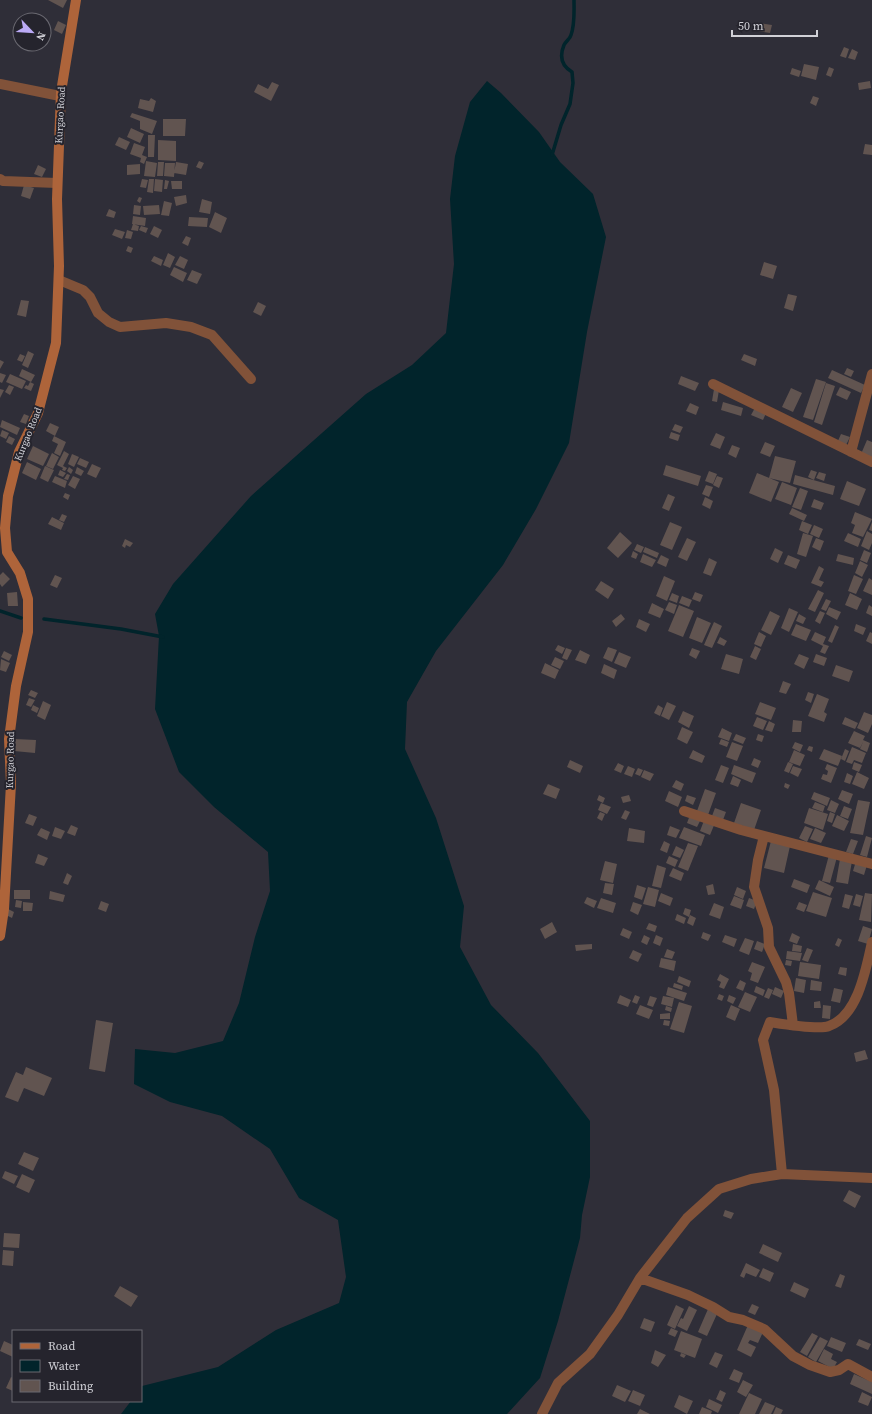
<svg xmlns="http://www.w3.org/2000/svg" width="872" height="1414" viewBox="0 0 872 1414" font-family="'Source Serif 4',serif">
  <rect width="100%" height="100%" fill="#2f2e38"/>
  <path fill="#01242b" d="M487 81 501 93 539 132 560 162 593 194 606 237 587 332 569 443 536 509 503 565 436 651 407 702 405 749 436 818 464 906 460 947 491 1005 538 1053 590 1121V1177L582 1215 580 1238 558 1321 540 1378 507 1414H121L131 1401H141V1388L142 1386 218 1367 276 1330 339 1303 346 1277 338 1220 299 1198 270 1149 222 1116 170 1102 134 1084 135 1049 175 1053 223 1041 239 1003 255 937 270 891 268 852 214 807 179 772 155 709 159 636 155 614 173 584 251 496 366 394 412 365 446 333 454 264 450 199 455 156 470 102Z"/>
  <g fill="none" stroke-linecap="round" stroke-linejoin="round">
    <path stroke="#01242b" stroke-width="3.5" d="M552 155 561 125 570 104 573 83 572 72C562 66 559 57 564 45 566 41 570 39 571 35 575 24 574 11 574 0
      M0 611 21 618
      M44 619 121 629 163 637"/>
  </g>
  <path fill="#615450" d="M48 0H67L63 8Z
    M58 21 66 25 62 34 54 30Z
    M759 23 772 25 770 33 758 31Z
    M844 47 849 49 846 58 840 56Z
    M852 49 858 52 855 60 848 58Z
    M804 64 819 67 816 80 801 76Z
    M829 67 834 69 831 77 826 75Z
    M792 68 801 71 799 77 790 74Z
    M870 81 871 88 859 90 858 83Z
    M272 82 279 85 271 101 254 92 258 84 268 89Z
    M813 96 819 98 816 106 810 103Z
    M151 98 156 101 153 112 138 108 140 99 149 101Z
    M132 113 157 121 152 134 140 129V121L130 117Z
    M163 119H186L185 136H163Z
    M131 128 144 134 140 143 127 137Z
    M148 135H155L154 157H148Z
    M119 137 130 142 126 150 115 145Z
    M158 140 176 141V161L158 160Z
    M134 143 145 147 142 155 147 157 144 164 140 162 141 158 130 154Z
    M865 144 872 145V155L863 154Z
    M146 161 157 163 155 177 144 176Z
    M199 161 204 163 201 169 196 167Z
    M158 162H164L163 176H157Z
    M176 162 188 164 186 175 174 173Z
    M165 163H175L174 177 164 176Z
    M140 164V174L127 175V165Z
    M38 165 46 169 42 177 34 174Z
    M142 179 148 180 146 188 140 187Z
    M149 179H154L153 193 147 192Z
    M155 179 163 180 162 192 154 191Z
    M165 180 169 181 167 189H164Z
    M171 181H182V189H172Z
    M24 185 34 188 30 199 21 196Z
    M186 195 187 203 176 206 174 197Z
    M139 197 142 198 140 203 137 201Z
    M202 199 212 202 210 214 199 212Z
    M164 201 172 203 169 216 161 215Z
    M134 205 141 206 140 215 133 214Z
    M159 205 160 214 144 215 143 206Z
    M109 209 116 212 114 218 106 216Z
    M215 212 227 218 221 233 209 227Z
    M133 216 146 218 145 226 132 224Z
    M189 217 208 218 207 227 188 226Z
    M133 224 139 226 138 231 131 230Z
    M141 226 148 228 146 233 139 230Z
    M154 226 162 230 158 238 150 234Z
    M115 229 125 232 122 239 112 235Z
    M127 230 133 232 131 239 125 238Z
    M186 236 191 238 188 246 182 243Z
    M128 246 133 248 131 253 126 251Z
    M168 253 175 257 170 268 163 265Z
    M154 256 163 260 161 266 151 261Z
    M180 256 188 260 184 269 175 265Z
    M764 262 777 266 773 279 760 275Z
    M174 267 187 273 183 282 170 275Z
    M192 270 202 274 197 284 187 280Z
    M788 294 797 296 793 311 784 308Z
    M21 300 29 301 26 317 17 315Z
    M258 302 266 306 261 316 253 312Z
    M28 351 34 354 28 368 22 365Z
    M20 354 25 356 22 362 17 360Z
    M744 354 757 359 755 366 741 360Z
    M0 360 4 362 0 369Z
    M847 368 854 371 851 377 844 374Z
    M22 369 35 375 31 382 19 376Z
    M832 370 865 385 861 393 828 378Z
    M0 373 6 375 2 383 0 382Z
    M10 374 26 381 22 389 6 382Z
    M681 376 699 383 695 391 678 384Z
    M816 379 826 382 813 420 803 417Z
    M30 382 34 384 31 391 24 388 26 385 28 386Z
    M826 383 835 386 822 425 814 422Z
    M9 385 14 387 10 395 5 392Z
    M840 387 851 392 847 400 836 395Z
    M791 388 802 393 793 412 782 407Z
    M0 389 4 390 0 398Z
    M714 389 719 390 717 402 712 401Z
    M723 402 743 408 741 416 721 410Z
    M690 403 699 407 696 415 686 411Z
    M756 406 767 411 763 420 751 415Z
    M24 414 29 416 26 424 20 422Z
    M2 420 20 428 17 435 0 427Z
    M50 423 59 427 55 436 46 431Z
    M675 424 683 427 680 433 672 430Z
    M2 430 9 433 6 439 0 436Z
    M671 432 680 435 678 441 669 438Z
    M716 433 725 437 720 449 710 445Z
    M841 434 850 437 845 447 837 443Z
    M9 436 15 439 12 445 6 442Z
    M54 436 66 442 60 456 54 453 58 444 52 441Z
    M867 440 872 442V459L861 454Z
    M765 442 775 446 770 457 760 453Z
    M732 445 740 448 736 458 728 454Z
    M33 446 49 454 43 466 27 459Z
    M64 451 69 454 63 466 67 468 65 471 62 470 63 468 57 465Z
    M52 453 59 457 53 469 46 466Z
    M72 454 79 457 74 467 68 464Z
    M775 456 796 461 790 483 769 478Z
    M80 458 89 462 86 468 77 464Z
    M27 462 41 469 36 480 22 473Z
    M92 464 101 468 96 478 87 474Z
    M666 465 701 476 698 486 663 475Z
    M45 466 54 470 48 482 40 478Z
    M69 467 73 470 71 474 67 471Z
    M77 467 84 471 81 476 75 473Z
    M60 470 66 473 63 477 58 475Z
    M811 470 817 472 814 480 808 477Z
    M709 471 717 474 713 484 705 481Z
    M819 472 826 474 824 481 816 478Z
    M757 473 779 482 771 502 749 493Z
    M67 474 70 475 68 480 64 479Z
    M795 475 835 486 833 495 793 484Z
    M55 476 67 481 65 488 52 482Z
    M73 476 80 479 75 489 68 485Z
    M717 476 723 478 719 488 713 485Z
    M847 481 866 489 859 506 840 499Z
    M782 482 797 488 791 505 775 499Z
    M706 485 713 487 709 497 702 494Z
    M800 488 808 491 801 510 792 507Z
    M65 493 70 495 68 500 63 497Z
    M668 494 675 497 669 511 662 508Z
    M705 497 713 501 710 509 702 505Z
    M814 499 824 503 821 510 811 507Z
    M792 508 807 515 804 521 789 514Z
    M855 512 872 519 863 537 852 533 855 525 851 523Z
    M62 514 67 516 64 522 59 520Z
    M52 517 64 523 61 530 48 524Z
    M802 521 812 525 808 534 799 530Z
    M670 522 682 527 672 550 660 545Z
    M872 522V531L869 530Z
    M814 525 823 529 819 538 810 534Z
    M867 531 872 534V543L869 550 861 546Z
    M620 532 632 543 618 558 607 548Z
    M803 533 813 536 806 557 797 554Z
    M848 533 861 539 858 547 844 541Z
    M687 538 696 542 687 561 678 557Z
    M816 538 824 541 820 551 812 547Z
    M125 539 133 543 130 547 126 545 125 548 122 546Z
    M637 544 644 547 641 553 634 550Z
    M645 547 659 553 657 558 643 552Z
    M775 548 783 552 778 563 770 559Z
    M864 550 871 553 867 563 860 560Z
    M633 551 638 554 636 559 631 557Z
    M643 554 656 560 652 567 640 562Z
    M838 554 854 558 853 565 836 561Z
    M661 555 669 559 666 567 657 563Z
    M788 555 800 560 796 569 784 564Z
    M709 558 717 562 711 576 703 573Z
    M860 561 868 565 862 577 855 573Z
    M819 566 824 569 819 580 824 582 821 587 811 583Z
    M3 572 10 579 2 587 0 584V575Z
    M55 575 62 578 57 588 50 585Z
    M854 575 863 579 856 594 848 591Z
    M664 576 675 581 667 601 656 596Z
    M869 578 872 580V595L863 591Z
    M601 581 614 589 608 599 595 590Z
    M818 590 824 593 815 612 808 609Z
    M17 592 18 606H8L7 593Z
    M695 592 703 595 700 602 692 599Z
    M672 593 679 596 677 603 669 600Z
    M850 593 862 599 857 610 845 605Z
    M682 596 692 600 689 607 679 603Z
    M826 599 831 601 826 611 821 609Z
    M669 602 677 605 674 614 665 610Z
    M652 603 664 609 660 618 648 613Z
    M679 605 694 611 683 637 668 631Z
    M869 605 872 607V616L866 613Z
    M829 607 841 612 837 620 826 614Z
    M789 608 798 612 789 632 781 628Z
    M770 611 780 616 771 635 761 630Z
    M820 611 825 613 820 624 815 621Z
    M621 614 625 619 616 627 612 621Z
    M799 614 806 618 803 624 796 621Z
    M697 617 711 623 702 643 689 638Z
    M639 619 650 624 646 632 636 627Z
    M714 622 722 626 712 648 704 645Z
    M796 624 811 630 806 641 791 635Z
    M856 624 866 628 863 635 854 631Z
    M835 625 839 627 832 643 828 641Z
    M759 632 766 636 761 647 754 644Z
    M815 632 826 637 823 644 829 646 825 654 820 652 823 646 811 640Z
    M870 632 872 633V644L866 641Z
    M720 637 727 641 724 646 717 643Z
    M558 645 565 648 562 654 555 650Z
    M755 646 761 649 756 660 750 657Z
    M608 647 617 650 612 662 603 658Z
    M566 648 572 650 567 660 562 658Z
    M692 648 700 651 696 659 689 655Z
    M580 650 590 655 586 664 575 660Z
    M4 651 12 655 9 661 1 657Z
    M619 652 631 657 626 668 614 663Z
    M726 654 743 659 739 674 721 669Z
    M799 654 809 658 804 669 794 664Z
    M816 654 827 658 824 666 813 662Z
    M555 657 564 661 560 669 551 665Z
    M1 659 10 663 6 672 0 670Z
    M545 663 559 670 555 679 541 673Z
    M604 664 617 670 614 679 601 673Z
    M836 665 853 671 849 682 832 676Z
    M783 681 791 684 786 694 779 692Z
    M31 690 38 693 35 698 28 695Z
    M808 692 814 694 811 703 805 700Z
    M817 694 829 699 824 712 827 714 824 722 808 716Z
    M29 698 35 700 31 707 26 705Z
    M43 701 51 705 45 720 37 716Z
    M667 702 676 706 669 720 661 716Z
    M760 702 776 708 771 720 755 714Z
    M33 705 39 708 37 713 31 710Z
    M658 705 663 708 660 716 654 713Z
    M683 711 694 716 689 728 678 722Z
    M864 712 872 715V724L868 733 857 728Z
    M757 717 767 721 763 730 753 726Z
    M845 717 858 723 855 729 842 724Z
    M793 720 802 721 801 732H792Z
    M769 721 775 724 772 732 765 730Z
    M682 727 693 732 687 744 677 739Z
    M722 728 732 733 729 741 718 737Z
    M854 731 865 736 863 740 870 743 867 752 860 749 863 742 860 748 848 743Z
    M736 734 746 738 743 744 733 740Z
    M758 734 764 736 762 742 756 740Z
    M15 739 36 740 35 753 14 751Z
    M721 739 729 742 727 747 719 744Z
    M732 742 743 746 737 761 726 757Z
    M795 742 803 745 800 752 792 748Z
    M809 746 813 747 812 752 807 750Z
    M852 747 866 753 862 763 854 760 852 764 846 762Z
    M824 749 842 756 838 766 819 759Z
    M845 749 849 751 845 761 841 759Z
    M693 750 705 756 702 763 689 758Z
    M794 750 805 755 800 766 789 762Z
    M754 758 761 761 758 768 751 765Z
    M570 760 583 766 580 773 567 767Z
    M788 762 793 764 789 773 784 771Z
    M854 762 862 765 859 772 852 769Z
    M618 763 624 766 621 773 614 770Z
    M827 764 837 768 831 783 821 779 823 774 827 775 828 771 825 769Z
    M721 765 729 768 723 783 715 780Z
    M734 765 756 773 752 783 731 774Z
    M628 766 635 769 632 777 624 774Z
    M793 766 802 769 798 777 790 773Z
    M638 768 643 770 640 776 635 774Z
    M644 770 654 774 650 781 641 777Z
    M857 772 869 778 864 789 852 784Z
    M847 773 853 776 850 784 844 782Z
    M733 776 741 780 738 787 730 784Z
    M676 780 684 784 681 791 672 787Z
    M785 783 790 785 788 789 784 787Z
    M548 784 560 789 556 799 543 794Z
    M705 789 716 793 708 815 697 811Z
    M842 790 853 794 849 804 838 799Z
    M669 791 682 797 678 807 665 801Z
    M814 792 830 798 827 806 811 799Z
    M599 795 605 798 603 803 597 800Z
    M629 795 631 801 623 803 621 797Z
    M687 795 696 798 693 805 685 801Z
    M831 800 839 804 835 813 827 810Z
    M858 800 870 802 863 835 850 833Z
    M815 802 825 806 823 812 812 808Z
    M601 803 611 807 607 814 598 810Z
    M741 803 761 810 754 830 734 823Z
    M844 806 852 809 848 819 840 816Z
    M715 808 726 812 723 820 712 816Z
    M809 808 828 814 823 830 804 823Z
    M625 810 630 812 626 820 621 818Z
    M600 812 605 814 602 821 597 818Z
    M830 812 835 814 832 823 827 821Z
    M29 814 37 817 33 826 25 823Z
    M690 815 701 819 697 827 687 823Z
    M837 815 849 821 844 831 832 826Z
    M705 818 715 823 710 835 700 831Z
    M71 825 78 828 75 836 67 833Z
    M670 826 680 830 676 838 667 835Z
    M805 826 813 829 807 842 799 838Z
    M55 827 65 831 61 839 52 836Z
    M684 827 705 835 701 846 679 838Z
    M41 828 50 832 47 840 37 835Z
    M629 828 645 831 644 843 627 841Z
    M815 828 826 833 821 843 810 839Z
    M866 836 872 838 867 857 860 855Z
    M851 839 858 841 853 854 846 852Z
    M664 841 670 844 667 853 660 850Z
    M771 841 790 846 784 873 764 868Z
    M688 843 698 846 688 871 678 867Z
    M676 846 684 850 680 858 672 855Z
    M38 854 48 858 44 866 35 863Z
    M829 855 837 857 830 883 822 881Z
    M669 856 678 860 675 867 666 863Z
    M840 859 852 861 848 884 836 882Z
    M605 861 617 864 613 883 600 880Z
    M856 861 867 865 864 875 853 871Z
    M657 865 666 868 661 888 652 886Z
    M673 868 684 873 681 881 669 876Z
    M67 873 72 876 68 885 63 883Z
    M794 879 810 885 807 893 791 887Z
    M819 880 834 887 830 896 815 889Z
    M605 883 614 884 612 895 603 893Z
    M713 884 715 894 708 895 706 886Z
    M637 885 646 888 642 900 634 897Z
    M648 887 659 890 655 907 643 904Z
    M737 887 746 891 743 899 734 895Z
    M14 890H30V899H14Z
    M50 891 65 895 63 902 49 899Z
    M813 892 832 898 826 917 806 911Z
    M661 893 673 898 670 906 658 901Z
    M865 893 872 894 871 922 859 920Z
    M845 894 853 896 849 909 842 907Z
    M856 894 863 896 860 907 853 905Z
    M734 896 744 900 741 909 730 905Z
    M587 897 597 901 594 908 584 903Z
    M601 898 616 903 613 913 597 908Z
    M749 898 757 901 754 909 746 906Z
    M16 900 22 901 21 908 15 907Z
    M101 901 109 904 106 912 98 909Z
    M23 902 33 903 32 911H23Z
    M633 902 642 905 638 915 630 911Z
    M799 902 807 905 804 912 796 909Z
    M714 903 724 907 720 919 709 915Z
    M6 908 14 912 12 918 4 914Z
    M685 908 691 910 689 917 683 914Z
    M677 914 686 918 684 924 675 920Z
    M690 915 696 918 693 926 687 923Z
    M552 922 557 932 545 939 540 929Z
    M649 923 657 926 655 932 646 929Z
    M863 926 872 929 868 944 858 941Z
    M623 928 632 932 629 939 620 935Z
    M703 932 711 935 708 941 701 938Z
    M792 933 800 937 797 944 789 941Z
    M644 935 650 938 647 945 641 942Z
    M656 935 663 938 660 946 653 943Z
    M725 935 737 939 734 947 722 942Z
    M745 938 754 941 749 955 739 951Z
    M838 938 842 940 839 947 835 945Z
    M757 941 765 944 762 952 754 949Z
    M592 944V949L576 951 575 945Z
    M793 944 802 946 801 952 792 951Z
    M807 948 813 950 808 962 802 960Z
    M667 949 675 952 672 959 664 957Z
    M633 950 642 954 638 962 629 958Z
    M787 951 802 953 800 961 786 959Z
    M661 958 676 961 674 971 659 967Z
    M786 960 792 961 791 966 785 965Z
    M752 962 765 967 758 983 750 980 752 973 748 971Z
    M800 962 821 965 819 979 798 976Z
    M840 967 847 968 846 976 838 974Z
    M720 974 729 979 724 989 719 987 721 982 717 980Z
    M679 976 691 981 689 987 677 982Z
    M796 978 806 980 804 993 794 991Z
    M740 980 746 983 743 991 736 988Z
    M811 980 822 982 821 991 810 990Z
    M674 983 683 986 682 990 673 987Z
    M756 986 765 990 763 996 754 992Z
    M668 987 687 993 684 1001 666 995Z
    M775 987 784 991 781 998 772 994Z
    M768 988 773 990 769 999 764 997Z
    M834 988 843 990 840 1003 831 1001Z
    M745 992 757 997 750 1012 738 1007Z
    M719 994 724 996 722 1001 717 999Z
    M620 995 631 1000 628 1007 617 1003Z
    M635 995 640 997 637 1004 632 1002Z
    M729 995 736 998 733 1004 727 1001Z
    M650 996 657 998 653 1007 647 1005Z
    M663 996 674 998 672 1007 661 1004Z
    M820 1001 821 1008H814V1002Z
    M679 1002 692 1006 684 1033 670 1029Z
    M640 1005 653 1010 649 1019 636 1014Z
    M731 1005 740 1009 735 1021 726 1017Z
    M823 1005 831 1006 830 1019 822 1018Z
    M666 1006 672 1008 671 1012 665 1010Z
    M670 1013V1019H660V1014Z
    M96 1020 113 1023 105 1072 89 1069Z
    M664 1020 670 1021 669 1026 663 1025Z
    M865 1050 868 1059 856 1062 854 1053Z
    M26 1067 52 1078 44 1096 24 1088 18 1102 5 1097 16 1072 23 1075Z
    M24 1152 39 1158 33 1171 18 1164Z
    M5 1171 18 1176 14 1184 2 1178Z
    M22 1174 35 1180 29 1193 16 1187Z
    M849 1190 861 1196 855 1208 843 1201Z
    M725 1210 734 1213 731 1219 723 1216Z
    M4 1233 20 1234 19 1248 3 1247Z
    M763 1244 782 1253 778 1262 759 1253Z
    M3 1250 14 1251 13 1266 2 1265Z
    M746 1263 760 1270 756 1277 746 1273 744 1278 740 1276Z
    M763 1268 774 1273 770 1282 759 1277Z
    M840 1274 845 1276 841 1288 835 1286Z
    M794 1282 809 1289 805 1298 790 1291Z
    M120 1286 138 1296 131 1307 114 1296Z
    M752 1304 759 1307 755 1315 748 1312Z
    M676 1305 684 1309 675 1329 667 1325Z
    M689 1306 697 1310 687 1331 677 1326 681 1318 683 1319Z
    M708 1309 717 1314 707 1336 698 1332Z
    M644 1318 655 1322 651 1332 640 1328Z
    M748 1325 763 1332 758 1343 750 1340 748 1343 756 1347 751 1357 737 1350Z
    M671 1328 678 1331 675 1337 668 1334Z
    M681 1331 702 1339 695 1358 674 1350Z
    M812 1333 818 1336 807 1356 800 1352Z
    M820 1337 828 1341 816 1362 808 1357Z
    M831 1337 846 1343 842 1352 827 1346Z
    M859 1339 871 1344 868 1350 856 1345Z
    M4 1341 13 1345V1357L0 1351Z
    M824 1349 833 1354 831 1359 837 1362 833 1369 818 1361Z
    M655 1350 666 1355 658 1367 651 1363Z
    M715 1352 723 1355 717 1368 709 1364Z
    M681 1353 686 1355 684 1358 680 1356Z
    M734 1369 743 1373 739 1383 729 1379Z
    M854 1374 872 1382V1394L850 1384Z
    M11 1377 13 1378V1391L6 1388Z
    M743 1380 753 1385 746 1397 737 1392Z
    M617 1385 631 1391 625 1402 612 1396Z
    M633 1390 645 1395 640 1406 628 1401Z
    M720 1390 726 1393 722 1402 716 1399Z
    M862 1392 872 1397 868 1406 858 1402Z
    M749 1393 762 1399 755 1414H739Z
    M679 1395 693 1401 687 1414 674 1407Z
    M709 1399 722 1405 718 1413 706 1407Z
    M765 1402 775 1406 771 1414H759Z
    M702 1407 712 1411 711 1414H699Z
    M776 1407 783 1410 781 1414H773Z
    M640 1409 650 1414H637Z"/>
  <g fill="none" stroke-linecap="round" stroke-linejoin="round">
    <path stroke="#815239" stroke-width="10" d="M0 84 60 96
      M0 179 3 181 57 183
      M59 280 83 290 90 297 98 313 109 322 120 327 166 323 191 327 212 335 251 379
      M713 384 872 462
      M851 452 872 374
      M684 811 741 830 872 864
      M764 836 758 860 754 887 768 928 769 947 786 982 789 993 793 1025
      M872 942C866 969 858 1016 829 1026 819 1030 783 1024 770 1022L763 1040 774 1090 782 1174 872 1178
      M640 1278 688 1295 713 1307 729 1317 743 1320 764 1329 793 1356 810 1365 830 1372 839 1370 848 1364 872 1377
      M542 1414 558 1383 590 1354 618 1315 640 1278 687 1218 719 1189 751 1179 782 1174"/>
    <path stroke="#ae643a" stroke-width="10" d="M0 936 4 909 11 784 9 739 16 686 28 632V599L20 573 7 552 5 528 8 496 19 452 38 413 56 343 59 266 57 199 61 92 76 0"/>
  </g>
  <g text-anchor="middle" dominant-baseline="central" stroke-width="4" stroke-linejoin="round" paint-order="stroke">
    <g font-size="10" fill="#d1d1d7" stroke="#25242d">
      <text transform="translate(60 115) rotate(-87)">Kurgao Road</text>
      <text transform="translate(28 434) rotate(-68)">Kurgao Road</text>
      <text transform="translate(10 760) rotate(-89)">Kurgao Road</text>
    </g>
  </g>
  <rect x="12" y="1330" width="130" height="72" fill="#25242d" stroke="#6a6971"/>
  <rect x="20" y="1343" width="20" height="6" fill="#ae643a" stroke="#6a6971"/>
  <text x="48" y="1350" font-size="12" fill="#d1d1d7">Road</text>
  <rect x="20" y="1360" width="20" height="12" fill="#01242b" stroke="#6a6971"/>
  <text x="48" y="1370" font-size="12" fill="#d1d1d7">Water</text>
  <rect x="20" y="1380" width="20" height="12" fill="#615450" stroke="#6a6971"/>
  <text x="48" y="1390" font-size="12" fill="#d1d1d7">Building</text>
  <g transform="translate(32 32) rotate(115)"><circle r="19" fill="#25242d" stroke="#6a6971"/>
  <path d="M0-3L7 15L0 10L-7 15Z" fill="#bbaaf6"/>
  <text y="-6" font-size="11" font-weight="bold" text-anchor="middle" fill="#d1d1d7">N</text>
  </g>
  <path d="M732 30v6h85v-6" fill="none" stroke="#d1d1d7" stroke-width="2"/>
  <text x="738" y="30" font-size="12" fill="#d1d1d7" stroke="#25242d" stroke-width="3" paint-order="stroke">50 m</text>
</svg>
